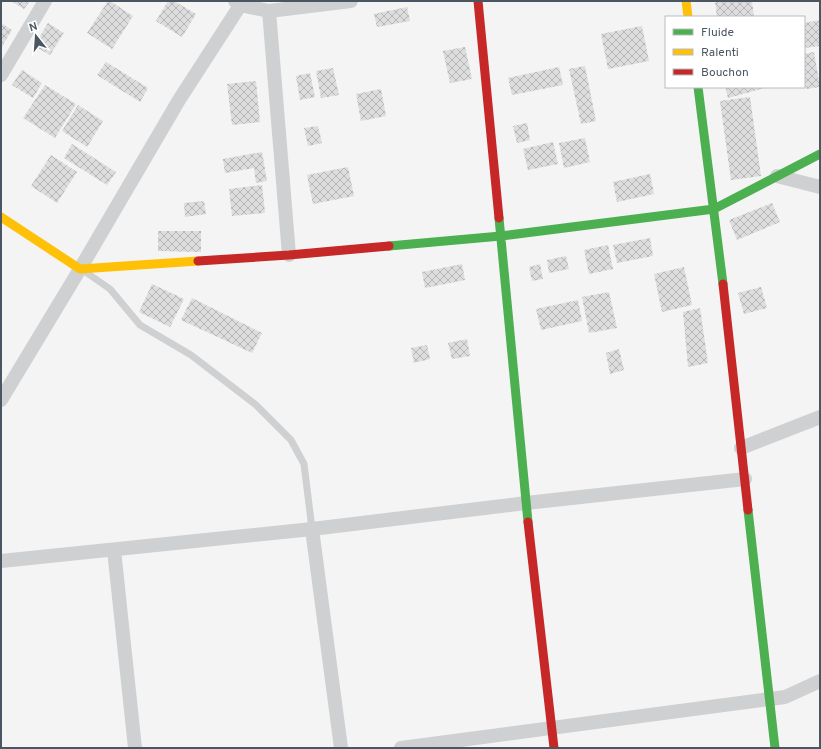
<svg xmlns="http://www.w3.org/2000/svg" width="821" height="749" viewBox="0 0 821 749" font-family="Overpass,sans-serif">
  <defs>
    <pattern id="building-cross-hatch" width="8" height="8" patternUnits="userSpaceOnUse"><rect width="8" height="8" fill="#ddddde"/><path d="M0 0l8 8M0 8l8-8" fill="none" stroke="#b5b6b7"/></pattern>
  </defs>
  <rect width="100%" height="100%" fill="#f4f4f4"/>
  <path fill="url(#building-cross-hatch)" d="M11 1H30L24 9Z
    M108 1H110L133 16 112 49 87 33Z
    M168 1H174L196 14 182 37 156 21Z
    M715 1H752L754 17H717Z
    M407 7 410 21 377 27 374 14Z
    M820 20V46L804 48V23Z
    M1 23 12 30 1 48Z
    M48 23 64 33 50 55 34 46Z
    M642 26 649 61 608 69 601 34Z
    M465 47 472 79 450 83 443 51Z
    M814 52 820 87 806 89 804 74V54Z
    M106 62 148 88 140 102 97 75Z
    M585 66 596 121 581 124 569 69Z
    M559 67 563 85 512 95 508 78Z
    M333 68 339 95 321 98 316 71Z
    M22 70 42 83 33 98 12 85Z
    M310 73 315 97 300 100 296 76Z
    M256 81 260 122 232 125 227 84Z
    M45 85 76 104 55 138 23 118Z
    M725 87H765V88L728 98Z
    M381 89 386 116 361 121 356 94Z
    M750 97 761 176 731 180 720 101Z
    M78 105 103 121 87 147 62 131Z
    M527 123 530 140 517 143 513 126Z
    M318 126 322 143 308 146 304 128Z
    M585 138 590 162 564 168 559 143Z
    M553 142 558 164 528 170 523 149Z
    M72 144 116 172 107 185 64 158Z
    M262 152 267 181 256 183 254 168 225 173 223 159Z
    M51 155 77 172 57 203 31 186Z
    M348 167 354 196 313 204 307 175Z
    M650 174 654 194 617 202 613 182Z
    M262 185 265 213 232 216 229 189Z
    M204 201 206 214 185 217 184 203Z
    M772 203 780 222 737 240 729 220Z
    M158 231H201V252L158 251Z
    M650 238 653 256 617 263 613 245Z
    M608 245 613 269 589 274 584 250Z
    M566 256 569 269 549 273 547 260Z
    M462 264 465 280 425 288 422 272Z
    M540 264 543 279 532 281 529 267Z
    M684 267 692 305 662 312 654 274Z
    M152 284 184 299 170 327 139 312Z
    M761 287 767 308 744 314 738 293Z
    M609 292 617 328 589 333 582 297Z
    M192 298 262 333 252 353 181 320Z
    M578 300 582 321 541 330 536 309Z
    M700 308 708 363 688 367 683 312Z
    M467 339 470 356 452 359 448 343Z
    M427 345 430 359 414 363 411 348Z
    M619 349 624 370 610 374 606 353Z"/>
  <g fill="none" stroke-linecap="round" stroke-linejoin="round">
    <path stroke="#ced0d2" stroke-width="7" d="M87 273 110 289 140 325 191 355 256 405 291 440 304 464 312 529"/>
    <path stroke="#ced0d2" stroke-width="14" d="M235 1 240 5 269 11 351 1
      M269 11 289 255
      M1 75 45 1
      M777 176 820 187
      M1 400 80 269 179 100 243 1
      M741 448 820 417
      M312 529 341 748
      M114 550 135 748
      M1 561 312 529 526 503 745 479
      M401 748 770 699 785 697 820 681"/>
    <path stroke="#4caf50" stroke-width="9" d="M698 87 723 284
      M499 218 528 522
      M389 246 501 236 714 209 820 154
      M748 510 775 748"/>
    <path stroke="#ffc107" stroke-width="9" d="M686 1 688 17
      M1 217 80 269 198 261"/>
    <path stroke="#c62828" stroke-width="9" d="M478 1 499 218
      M198 261 289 255 389 246
      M723 284 748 510
      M528 522 554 748"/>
  </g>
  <rect width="821" height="749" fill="none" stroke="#4a5661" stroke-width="4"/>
  <rect x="665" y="16" width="140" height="72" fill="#ffffff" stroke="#b7bbc0"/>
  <rect x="673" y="29" width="20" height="6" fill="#4caf50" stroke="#b7bbc0"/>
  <text x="701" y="36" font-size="12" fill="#4a5661">Fluide</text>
  <rect x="673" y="49" width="20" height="6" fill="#ffc107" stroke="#b7bbc0"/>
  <text x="701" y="56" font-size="12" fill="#4a5661">Ralenti</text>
  <rect x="673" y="69" width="20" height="6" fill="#c62828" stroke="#b7bbc0"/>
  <text x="701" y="76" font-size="12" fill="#4a5661">Bouchon</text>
  <g transform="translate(36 36) rotate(343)" stroke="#ffffff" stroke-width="3" paint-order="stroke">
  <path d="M0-3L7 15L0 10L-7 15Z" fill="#4a5661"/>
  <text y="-6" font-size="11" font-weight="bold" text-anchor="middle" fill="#4a5661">N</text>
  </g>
</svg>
